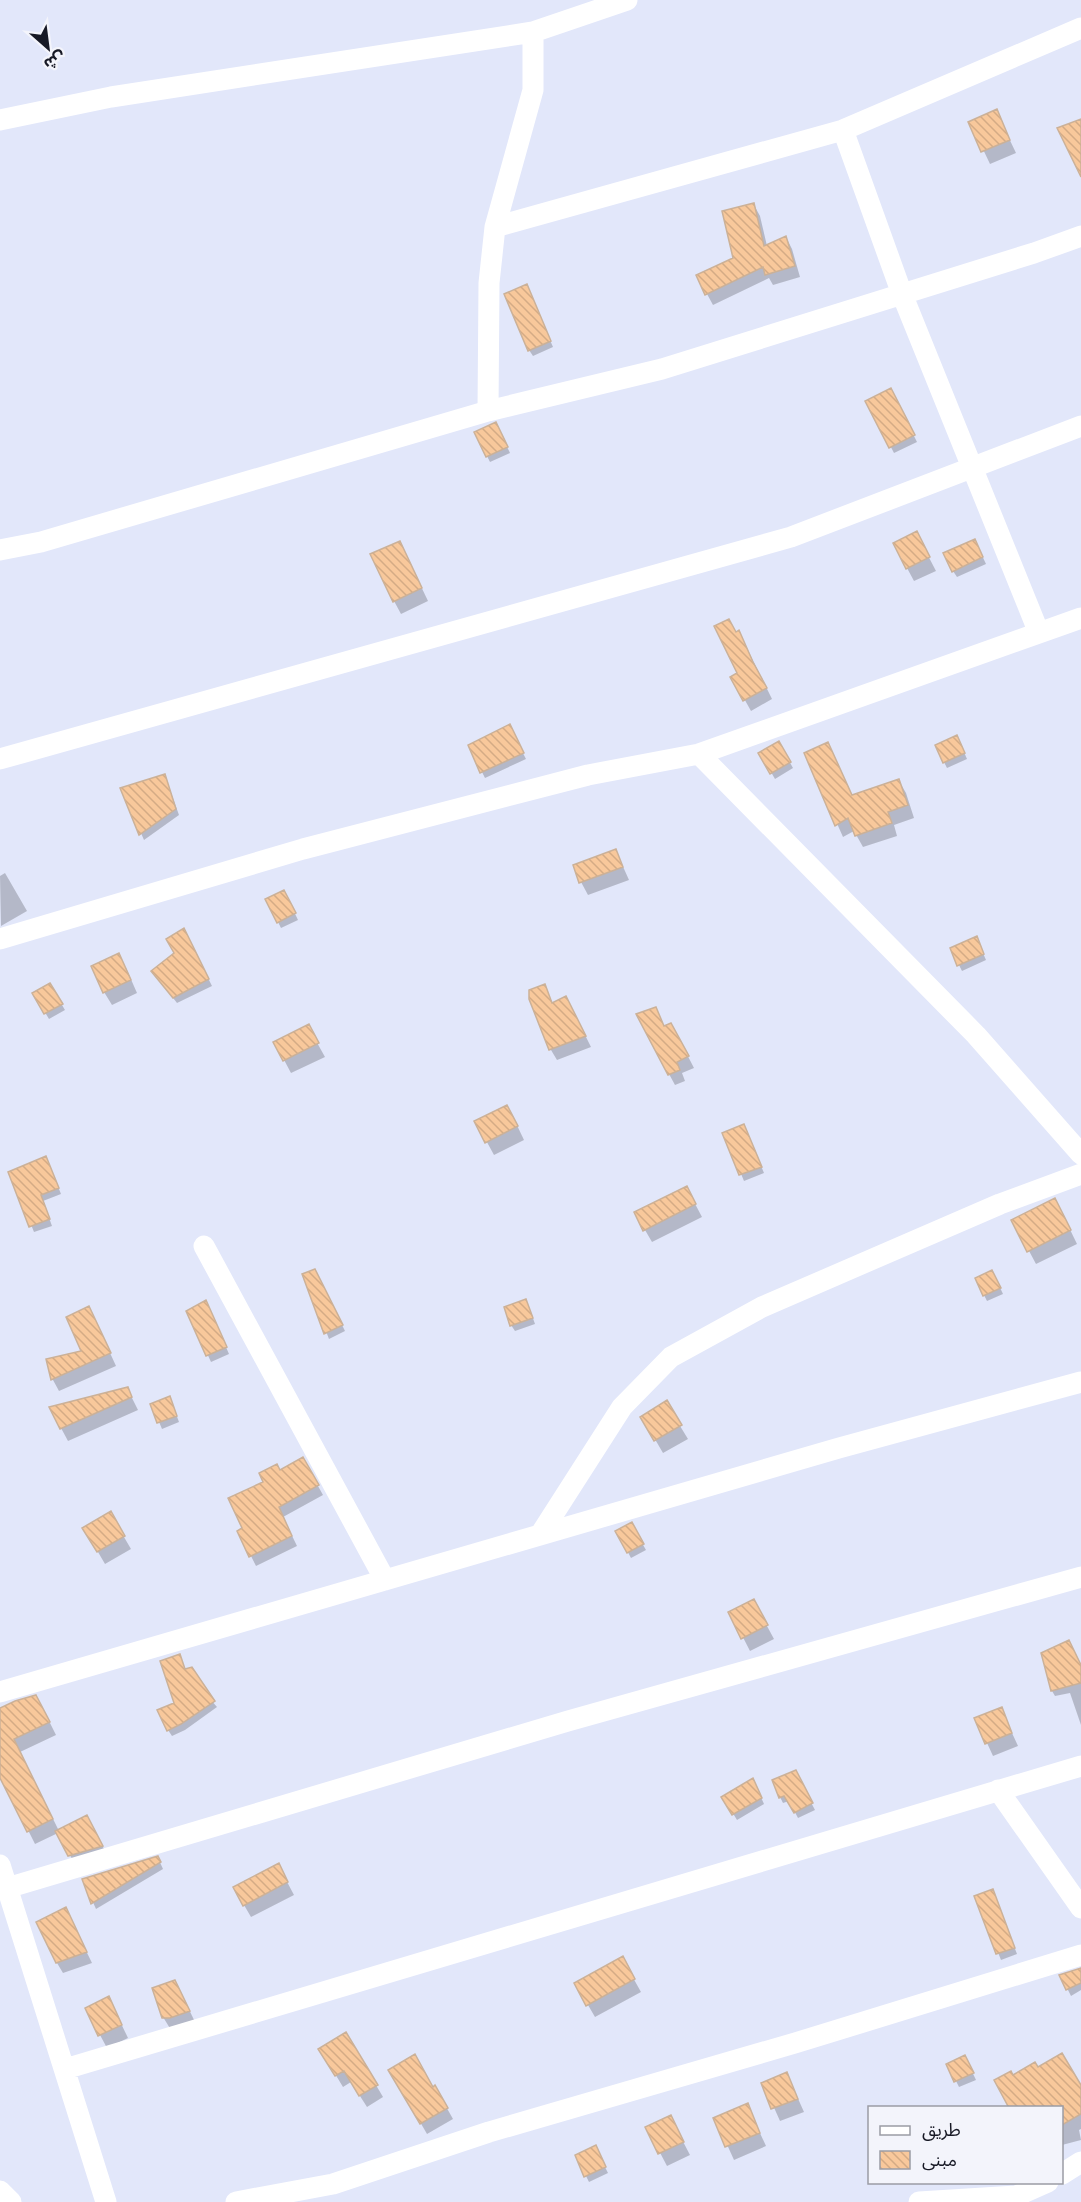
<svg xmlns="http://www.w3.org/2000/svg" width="1081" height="2202" viewBox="0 0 1081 2202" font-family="'Titillium Web','Noto Sans Arabic',sans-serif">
  <defs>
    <pattern id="building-back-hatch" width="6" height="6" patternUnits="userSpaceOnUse" patternTransform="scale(1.5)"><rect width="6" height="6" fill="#f8c89b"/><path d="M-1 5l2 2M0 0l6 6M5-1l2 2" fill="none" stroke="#d4ab85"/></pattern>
  </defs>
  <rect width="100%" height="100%" fill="#e2e7fa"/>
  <path fill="#0003" d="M996 111 1016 153 990 164 970 122Z
    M754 205 760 216 767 246 786 237 792 249 800 277 773 285 769 278 713 305 707 294 735 259Z
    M529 292 553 347 533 356 529 350Z
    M894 396 917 442 894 453 867 401Z
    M499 430 510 453 490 462 487 456Z
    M923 546 936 571 914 581 907 568Z
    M978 547 986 564 957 577 953 571Z
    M406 555 428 601 401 614 394 601Z
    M739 632 772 699 751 711 732 677 739 674 736 633Z
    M509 726 526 759 485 778 482 772Z
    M779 743 793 768 775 779 760 753Z
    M960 743 967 759 947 768 944 762Z
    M828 744 852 796 899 781 906 793 914 818 894 825 897 836 863 847 854 831 843 837 806 754Z
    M165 776 179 815 144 840 122 789Z
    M616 851 629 880 588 895 581 882Z
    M5 873 27 911 1 926 0 876Z
    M287 897 298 920 281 928 278 922Z
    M187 936 212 986 177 1003 153 972 176 953Z
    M979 944 986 960 962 971 959 965Z
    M126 968 137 993 112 1005 104 992Z
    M50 985 65 1010 49 1019 34 994Z
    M544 986 553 1004 572 1009 591 1047 557 1060 551 1050 531 998Z
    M656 1009 665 1028 677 1035 694 1068 682 1073 685 1081 675 1085 669 1074Z
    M315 1039 325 1057 291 1073 275 1043Z
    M514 1119 524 1140 494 1155 476 1122Z
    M744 1125 764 1173 744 1181 724 1133Z
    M49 1164 61 1194 43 1201 52 1226 34 1232 10 1173Z
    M693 1200 702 1217 652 1242 645 1230Z
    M1062 1213 1077 1244 1036 1264 1013 1221Z
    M304 1275 318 1276 345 1331 329 1339Z
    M995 1277 1003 1294 987 1301 984 1295Z
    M529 1307 535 1324 515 1331 511 1325Z
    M209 1308 229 1354 211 1362 188 1312Z
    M95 1320 116 1366 59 1391 53 1380 48 1360 83 1352Z
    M127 1388 138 1410 68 1441 61 1428Z
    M170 1398 179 1422 162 1429 152 1405Z
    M666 1403 688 1439 663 1453 642 1417Z
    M303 1459 323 1495 283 1517 297 1546 256 1566 251 1556 265 1483Z
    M110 1513 131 1549 105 1564 84 1528Z
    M631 1524 646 1550 631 1558 617 1532Z
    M730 1612 760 1613 774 1639 750 1651Z
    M179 1655 186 1671 217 1707 185 1730 172 1736 168 1730 176 1703Z
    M1081 1667V1725L1070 1693 1055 1696 1052 1691Z
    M43 1709 56 1735 20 1752 59 1831 94 1829 109 1859 77 1868 58 1833 35 1844 0 1774V1710Z
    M1001 1709 1018 1746 993 1756 976 1719Z
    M795 1772 815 1810 798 1818 789 1801 783 1803 780 1797Z
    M756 1786 764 1804 737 1820 723 1797Z
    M158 1858 163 1869 96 1909 83 1880Z
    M285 1878 294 1895 251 1917 244 1905Z
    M976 1897H995L1017 1954 1001 1960Z
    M71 1920 92 1963 63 1973 57 1963Z
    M622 1958 641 1992 595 2017 588 2005Z
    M1081 1970V1990L1071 1996 1061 1976Z
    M182 1995 196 2024 171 2030 163 2017Z
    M115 2011 128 2038 107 2048 100 2035Z
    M346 2034 383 2097 367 2107 351 2082 343 2087 320 2049Z
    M968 2063 976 2080 959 2087 948 2065Z
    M1038 2069 1081 2088V2129L1079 2130 1081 2140 1062 2145V2108L1012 2077Z
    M390 2070 433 2089 435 2087 453 2119 427 2134Z
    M787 2074 804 2112 780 2121 763 2083Z
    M747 2105 766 2146 734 2160 715 2118Z
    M647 2128 677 2130 690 2155 667 2166Z
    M598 2153 608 2173 589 2182 586 2176Z"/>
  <path fill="url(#building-back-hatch)" stroke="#cbb198" stroke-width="1.5" d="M997 109 1010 140 981 152 968 122Z
    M1081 119V177L1057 128Z
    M754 203 764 246 786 236 795 266 765 275 763 267 705 295 696 275 733 258 722 211Z
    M527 284 551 341 528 351 504 294Z
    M891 388 915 435 889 448 865 401Z
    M496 422 508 447 486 457 474 432Z
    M917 531 930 557 906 569 893 543Z
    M975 539 983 557 952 572 943 553Z
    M400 541 422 588 393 602 370 554Z
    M729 619 736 632 739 630 753 662 767 688 743 701 730 677 737 673 714 626Z
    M510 724 524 753 480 773 468 745Z
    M957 735 965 753 943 763 935 745Z
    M779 741 791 762 770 774 758 753Z
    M828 742 852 795 899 779 908 805 888 812 892 823 855 836 848 818 835 826 804 753Z
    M165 774 176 809 139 835 120 788Z
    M616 849 623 867 579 883 573 865Z
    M284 890 296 913 277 923 265 899Z
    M184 928 209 979 173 998 151 971 174 953 166 939Z
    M977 936 984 954 957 966 950 948Z
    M119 953 131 980 103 993 91 966Z
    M50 983 63 1004 44 1014 32 993Z
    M545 984 552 1003 566 996 586 1036 549 1050 529 999V990Z
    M656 1007 664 1026 671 1023 689 1056 677 1062 680 1070 668 1075 636 1014Z
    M309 1024 319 1043 283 1061 273 1042Z
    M507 1105 518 1126 485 1143 474 1121Z
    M744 1124 762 1167 739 1175 722 1133Z
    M46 1156 59 1188 41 1195 50 1219 29 1227 8 1172Z
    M687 1186 696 1204 643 1231 634 1212Z
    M1055 1198 1071 1230 1027 1252 1011 1220Z
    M315 1269 343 1325 324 1334 302 1274Z
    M992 1270 1001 1288 983 1296 975 1278Z
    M526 1299 533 1318 510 1326 504 1307Z
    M206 1300 227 1347 206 1356 186 1311Z
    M89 1306 111 1353 51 1380 46 1359 81 1351 66 1317Z
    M128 1387 132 1397 60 1429 49 1407Z
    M170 1396 177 1416 157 1423 150 1404Z
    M667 1400 682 1425 654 1441 640 1417Z
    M303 1457 319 1485 279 1507 292 1536 249 1557 237 1531 242 1528 228 1498 263 1482 259 1473 277 1464 280 1470Z
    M111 1511 125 1536 97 1552 82 1528Z
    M632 1522 644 1544 627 1553 615 1531Z
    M754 1599 768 1625 741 1639 728 1612Z
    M1069 1640 1081 1665V1683L1051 1691 1041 1653Z
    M180 1654 185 1669 192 1667 215 1701 181 1724 167 1731 157 1710 174 1703 160 1661Z
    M36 1695 50 1722 14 1739 53 1819 27 1832 0 1778V1708L15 1701Z
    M1002 1707 1012 1733 985 1744 974 1718Z
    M796 1770 813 1803 794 1813 784 1796 779 1798 772 1780Z
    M753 1778 762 1798 732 1815 721 1797Z
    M87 1815 103 1846 68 1856 55 1831Z
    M158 1856 161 1862 91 1904 82 1879Z
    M279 1863 288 1882 243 1906 233 1887Z
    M993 1889 1015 1948 996 1954 974 1896Z
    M66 1907 87 1952 56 1963 36 1922Z
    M623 1956 635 1979 586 2006 574 1983Z
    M1081 1968V1983L1066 1990 1059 1975Z
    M175 1980 190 2011 170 2018H162L152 1988Z
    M109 1996 122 2025 98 2036 85 2008Z
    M346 2032 378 2085 359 2096 344 2071 335 2076 318 2049Z
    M1062 2053 1081 2085V2114L1062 2125V2108H1009L994 2080 1011 2071 1013 2075 1035 2062 1038 2067Z
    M415 2054 433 2087 435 2085 448 2108 420 2124 388 2070Z
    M965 2055 974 2073 954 2082 946 2064Z
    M787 2072 798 2099 771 2109 761 2083Z
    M748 2103 760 2133 725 2147 713 2118Z
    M671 2115 684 2142 658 2154 645 2127Z
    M596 2145 606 2167 584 2177 575 2155Z"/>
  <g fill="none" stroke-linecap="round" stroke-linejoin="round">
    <path stroke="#fff" stroke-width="21" d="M0 120 111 97 533 32
      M843 130 902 294 1039 633
      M495 227 843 130 1081 28
      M488 411 489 283 495 227 533 90V32L627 0
      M0 550 41 542 488 411 662 369 1034 253 1081 236
      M699 754 976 1035 1081 1154
      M0 759 791 537 1081 426
      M0 939 303 849 588 775 699 754 1081 618
      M204 1246 385 1580
      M540 1535 622 1407 671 1357 762 1307 1000 1204 1081 1174
      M0 1692 839 1448 1081 1382
      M998 1790 1081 1908
      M0 1865 106 2202
      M7 1888 568 1721 1081 1577
      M65 2069 1081 1766
      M1062 2174 1081 2162
      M0 2191 11 2202
      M236 2202 333 2184 489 2132 795 2043 1081 1955
      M919 2202 1016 2196 1048 2182"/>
  </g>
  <rect x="868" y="2106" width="195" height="78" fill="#f3f4fb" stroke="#9b9ca5" stroke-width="1.5"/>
  <rect x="880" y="2126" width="30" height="9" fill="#ffffff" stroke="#9b9ca5" stroke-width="1.5"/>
  <text x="922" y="2136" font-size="18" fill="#171925">طريق</text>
  <rect x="880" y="2151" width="30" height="18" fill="url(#building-back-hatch)" stroke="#9b9ca5" stroke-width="1.5"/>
  <text x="922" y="2166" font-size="18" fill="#171925">مبنى</text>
  <g transform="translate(48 48) rotate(152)" stroke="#f3f4fb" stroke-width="4.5" paint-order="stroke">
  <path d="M0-4.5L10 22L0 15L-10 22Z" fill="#171925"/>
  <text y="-9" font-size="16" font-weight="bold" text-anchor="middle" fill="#171925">ش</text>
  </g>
</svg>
